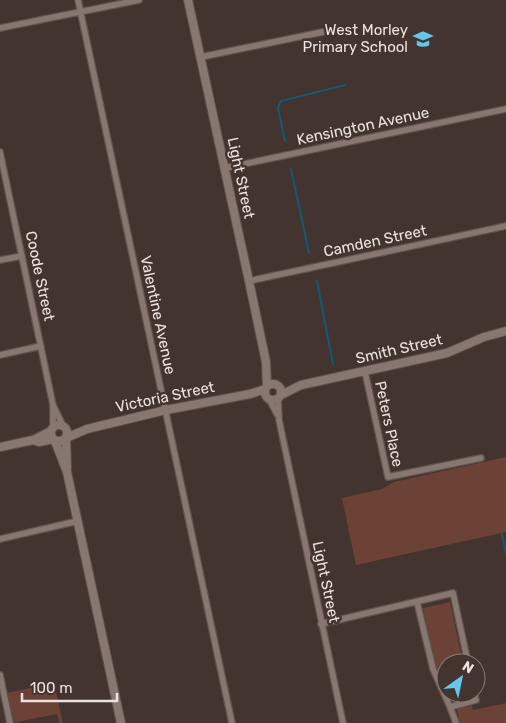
<svg xmlns="http://www.w3.org/2000/svg" width="506" height="723" viewBox="0 0 506 723" font-family="Rubik,sans-serif">
  <rect width="100%" height="100%" fill="#44342f"/>
  <path fill="#6c4136" d="M506 457V532L356 565 342 498 382 489 394 482Z
    M450 602 463 663H446V687L435 666 423 608Z
    M54 683 63 723H59L57 714 12 723 6 693Z
    M449 693H469L473 710 506 703V723H460L457 710Z"/>
  <g fill="none" stroke-linecap="round" stroke-linejoin="round">
    <path stroke="#125a74" stroke-width="2" d="M285 141 278 108 281 101 345 85
      M291 169 309 253
      M317 281 333 364
      M502 534 506 553"/>
    <defs>
      <path id="minor" d="M78 0 232 723
        M0 28 139 0
        M201 57 337 29
        M0 152 53 405 63 426
        M225 168 506 109
        M0 260 22 256
        M249 281 506 226
        M0 355 41 346
        M365 372 388 477 481 458
        M278 398 279 420 343 723
        M269 399 277 414
        M53 429V405
        M0 539 78 521
        M417 602 433 669 450 707 456 723
        M321 624 453 593 468 663
        M0 675 10 723
        M450 707 476 700 474 693"/>
      <path id="tertiary" d="M188 0 249 281 266 362 267 386
        M265 392a8 8 0 1 1 16 0a8 8 0 1 1-16 0Z
        M281 395 301 385 447 353 484 337 506 331
        M51 433a8 8 0 1 1 16 0a8 8 0 1 1-16 0Z
        M66 438 87 429 166 410 250 394 265 389
        M66 439 67 468
        M33 440 39 442 53 439
        M55 441 67 472 121 723
        M0 447 33 440 51 431"/>
    </defs>
    <use href="#minor" stroke="#60534f" stroke-width="8"/>
    <use href="#tertiary" stroke="#60534f" stroke-width="10"/>
    <use href="#minor" stroke="#887671" stroke-width="5.5"/>
    <use href="#tertiary" stroke="#887671" stroke-width="8"/>
  </g>
  <defs>
    <symbol id="school-bare" viewBox="-9 -9 18 18"><path d="M0-5L7-2L0 1L-7-2ZM-4 1L0 2.5L4 1V4Q0 6-4 4Z" fill="#64c5ee" stroke="#44342f" stroke-width="2.5" paint-order="stroke"/></symbol>
  </defs>
  <g fill-rule="evenodd">
    <use href="#school-bare" x="409" y="25" width="28" height="28"/>
  </g>
  <g text-anchor="middle" dominant-baseline="central" stroke-width="5" stroke-linejoin="round" paint-order="stroke">
    <g font-size="15" fill="#ece2df" stroke="#44342f" text-anchor="end">
      <text x="408" y="30">West Morley<tspan x="408" dy="17">Primary School</tspan></text>
    </g>
    <g font-size="15" fill="#ece2df" stroke="#44342f">
      <text transform="translate(363 126) rotate(-12)">Kensington Avenue</text>
      <text transform="translate(241 178) rotate(78)">Light Street</text>
      <text transform="translate(375 241) rotate(-12)">Camden Street</text>
      <text transform="translate(40 276) rotate(78)">Coode Street</text>
      <text transform="translate(158 315) rotate(78)">Valentine Avenue</text>
      <text transform="translate(399 349) rotate(-13)">Smith Street</text>
      <text transform="translate(165 397) rotate(-12)">Victoria Street</text>
      <text transform="translate(389 424) rotate(78)">Peters Place</text>
      <text transform="translate(326 582) rotate(78)">Light Street</text>
    </g>
  </g>
  <g transform="translate(461 678) rotate(33)"><circle r="24" fill="#44342f" stroke="#877a75"/>
  <path d="M0-4L9 19L0 12L-9 19Z" fill="#64c5ee"/>
  <text y="-8" font-size="14" font-weight="bold" text-anchor="middle" fill="#ece2df">N</text>
  </g>
  <path d="M22 693v8h95v-8" fill="none" stroke="#ece2df" stroke-width="2.5"/>
  <text x="30" y="693" font-size="15" fill="#ece2df" stroke="#44342f" stroke-width="4" paint-order="stroke">100 m</text>
</svg>
